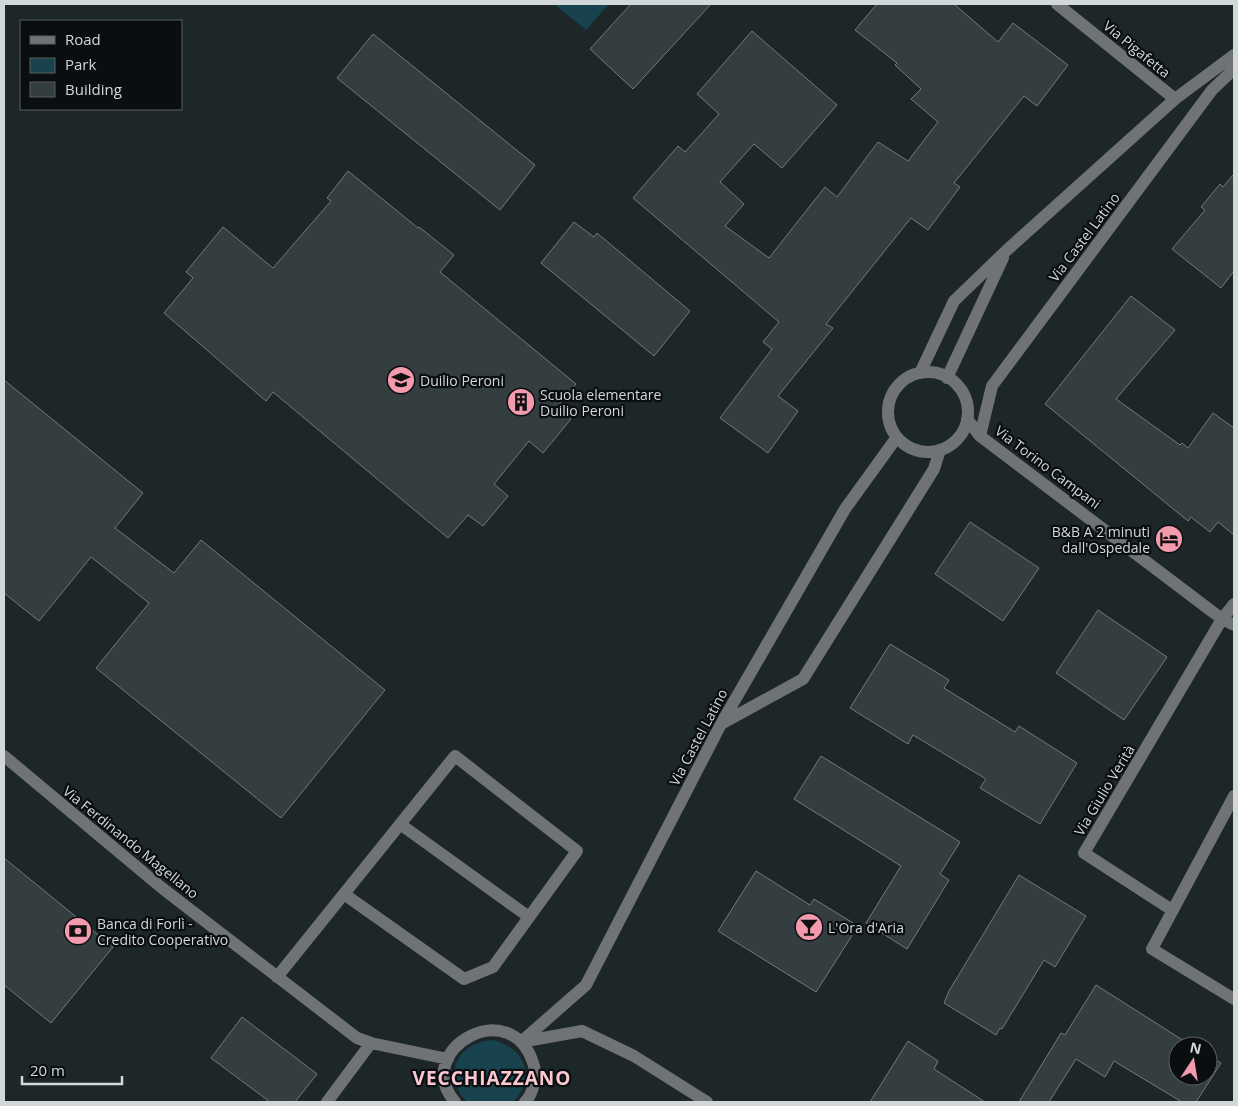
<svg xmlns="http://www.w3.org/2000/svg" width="1238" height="1106" viewBox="0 0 1238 1106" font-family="'Open Sans',sans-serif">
  <rect width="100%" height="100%" fill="#1d2629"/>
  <path fill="#18434e" d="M554 4H609L586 30Z
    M492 1040C525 1047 537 1077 513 1102H467C442 1076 456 1043 492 1040Z"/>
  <path fill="#343d40" stroke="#717b7e" d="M631 4H711L633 89 590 49Z
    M877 4H954L998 42 1013 23 1068 65 1037 106 1024 96 954 183 960 187 928 230 911 218 826 324 833 328 778 396 798 411 768 453 720 418 772 349 763 342 779 322 633 198 678 146 685 152 719 114 697 94 752 31 837 105 782 168 754 144 720 182 744 204 725 226 769 258 825 187 837 197 878 142 908 161 938 122 911 99 921 89 895 65 897 63 855 30Z
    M373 34 535 165 500 210 337 78Z
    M348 171 418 228 419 227 454 255 440 272 576 384 557 407 571 419 543 453 529 441 494 484 508 496 483 526 468 515 448 538 273 392 266 401 164 313 193 278 186 272 223 227 273 268 331 201 327 198Z
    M1234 174V271L1221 288 1172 249 1205 210 1201 207 1220 184 1223 187Z
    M574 222 594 237 597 233 690 311 654 356 541 263Z
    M1131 296 1175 330 1116 399 1180 445 1182 443 1188 448 1213 413 1234 428V535L1218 522 1210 532 1191 517 1188 521 1045 404Z
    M4 380 143 493 115 528 174 573 201 540 385 690 281 818 96 668 149 603 91 557 39 621 4 593Z
    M970 522 1039 568 1003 621 935 574Z
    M1098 610 1167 657 1124 720 1056 673Z
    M890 644 949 680 944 688 1015 732 1019 726 1077 763 1040 824 980 788 986 779 913 735 908 744 850 708Z
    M821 756 960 842 940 874 949 880 907 949 866 923 901 866 794 799Z
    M4 858 113 947 51 1023 4 985Z
    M756 871 810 905 814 899 858 926 816 992 718 931Z
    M1019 875 1086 916 1055 967 1044 960 1002 1029 1000 1028 996 1035 944 1003 949 991Z
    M1096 985 1192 1046H1178V1076H1208V1056L1221 1063 1196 1102H1182L1114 1061 1105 1077 1076 1059 1049 1102H1019L1061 1033 1065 1035Z
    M242 1017 317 1074 295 1102H270L211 1058Z
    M908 1041 938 1061 934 1069 985 1102H870Z"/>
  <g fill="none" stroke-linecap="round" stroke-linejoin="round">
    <path stroke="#6f7375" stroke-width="12" d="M1057 4 1175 99
      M888 412a40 40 0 1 1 80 0a40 40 0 1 1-80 0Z
      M920 373 954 301 1007 250 1175 99 1234 55
      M947 378 1003 258
      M967 419 980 436 1222 619 1234 625
      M980 436 992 386 1212 90 1234 69
      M721 724 803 679 934 469 940 450
      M4 756 162 888 357 1038 371 1043 448 1059
      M1234 796 1152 949 1234 999
      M400 824 529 917
      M1172 910 1084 853 1222 619 1234 604
      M277 977 455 756 577 851 493 967 464 979 344 894
      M521 1042 586 985 721 724 845 509 897 437
      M521 1042 582 1031 634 1056 707 1102
      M327 1102 371 1043
      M455 1102C410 1050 513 991 534 1066 537 1077 533 1094 525 1102"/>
  </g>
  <defs>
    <symbol id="school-disc" viewBox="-11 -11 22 22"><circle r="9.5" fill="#f39aac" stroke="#0b0e10"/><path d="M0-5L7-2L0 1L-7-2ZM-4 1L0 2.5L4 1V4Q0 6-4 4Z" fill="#111"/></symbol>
    <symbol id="building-disc" viewBox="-11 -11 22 22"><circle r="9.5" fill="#f39aac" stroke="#0b0e10"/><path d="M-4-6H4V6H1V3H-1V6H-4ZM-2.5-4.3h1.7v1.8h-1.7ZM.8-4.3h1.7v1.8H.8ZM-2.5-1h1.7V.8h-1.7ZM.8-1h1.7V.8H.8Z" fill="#111"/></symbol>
    <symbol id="hotel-disc" viewBox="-11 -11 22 22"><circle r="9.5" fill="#f39aac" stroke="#0b0e10"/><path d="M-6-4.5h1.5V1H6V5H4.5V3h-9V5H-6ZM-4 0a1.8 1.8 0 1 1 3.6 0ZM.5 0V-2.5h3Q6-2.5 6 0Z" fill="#111"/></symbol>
    <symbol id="bar-disc" viewBox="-11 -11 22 22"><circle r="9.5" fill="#f39aac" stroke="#0b0e10"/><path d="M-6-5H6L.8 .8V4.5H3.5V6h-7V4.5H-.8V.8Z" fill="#111"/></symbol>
    <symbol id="bank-disc" viewBox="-11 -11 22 22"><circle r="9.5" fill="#f39aac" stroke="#0b0e10"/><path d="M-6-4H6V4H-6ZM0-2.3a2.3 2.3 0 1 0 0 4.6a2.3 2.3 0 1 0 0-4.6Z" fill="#111"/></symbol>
  </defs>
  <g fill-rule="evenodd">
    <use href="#school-disc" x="385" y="364" width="32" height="32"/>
    <use href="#building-disc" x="505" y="386" width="32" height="32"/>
    <use href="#hotel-disc" x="1153" y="523" width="32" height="32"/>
    <use href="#bar-disc" x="793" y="911" width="32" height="32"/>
    <use href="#bank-disc" x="62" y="915" width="32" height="32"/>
  </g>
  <g text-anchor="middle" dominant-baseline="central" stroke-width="4.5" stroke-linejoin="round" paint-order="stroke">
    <g font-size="14" fill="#d2d8d9" stroke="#0b0e10">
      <text transform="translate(1137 49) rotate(39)">Via Pigafetta</text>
      <text transform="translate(1084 237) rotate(-53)">Via Castel Latino</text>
      <text transform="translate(1048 467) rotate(37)">Via Torino Campani</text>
      <text transform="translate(698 737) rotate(-62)">Via Castel Latino</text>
      <text transform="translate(1104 790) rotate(-59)">Via Giulio Verità</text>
      <text transform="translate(131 842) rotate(39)">Via Ferdinando Magellano</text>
    </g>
    <g font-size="14" fill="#d2d8d9" stroke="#0b0e10" text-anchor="start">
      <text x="420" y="380">Duilio Peroni</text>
      <text x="540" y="394">Scuola elementare<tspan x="540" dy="16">Duilio Peroni</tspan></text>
      <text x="1150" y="531" text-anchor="end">B&amp;B A 2 minuti<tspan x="1150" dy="16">dall'Ospedale</tspan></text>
      <text x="97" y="923">Banca di Forlì -<tspan x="97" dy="16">Credito Cooperativo</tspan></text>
      <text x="828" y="927">L'Ora d'Aria</text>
    </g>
    <g font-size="19" font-weight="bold" letter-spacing="1" fill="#fbc7d0" stroke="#0b0e10">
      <text x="492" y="1078">VECCHIAZZANO</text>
    </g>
  </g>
  <rect width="1238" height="1106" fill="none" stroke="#d2d8d9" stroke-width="10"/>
  <rect x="20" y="20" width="162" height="90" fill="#0b0e10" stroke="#5b5f60"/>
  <rect x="30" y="36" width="25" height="8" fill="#6f7375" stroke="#5b5f60"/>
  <text x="65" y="45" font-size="15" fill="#d2d8d9">Road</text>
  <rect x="30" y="58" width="25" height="15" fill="#18434e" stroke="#5b5f60"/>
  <text x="65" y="70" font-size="15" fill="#d2d8d9">Park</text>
  <rect x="30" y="82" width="25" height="15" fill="#343d40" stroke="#5b5f60"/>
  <text x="65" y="95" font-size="15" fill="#d2d8d9">Building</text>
  <g transform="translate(1193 1061) rotate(12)"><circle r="24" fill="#0b0e10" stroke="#5b5f60"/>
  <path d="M0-4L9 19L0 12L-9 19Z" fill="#f39aac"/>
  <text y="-8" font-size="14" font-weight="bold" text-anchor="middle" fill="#d2d8d9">N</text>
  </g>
  <path d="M22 1076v8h100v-8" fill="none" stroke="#d2d8d9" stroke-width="2.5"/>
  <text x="30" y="1076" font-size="15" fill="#d2d8d9" stroke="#0b0e10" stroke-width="4" paint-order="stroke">20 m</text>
</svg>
